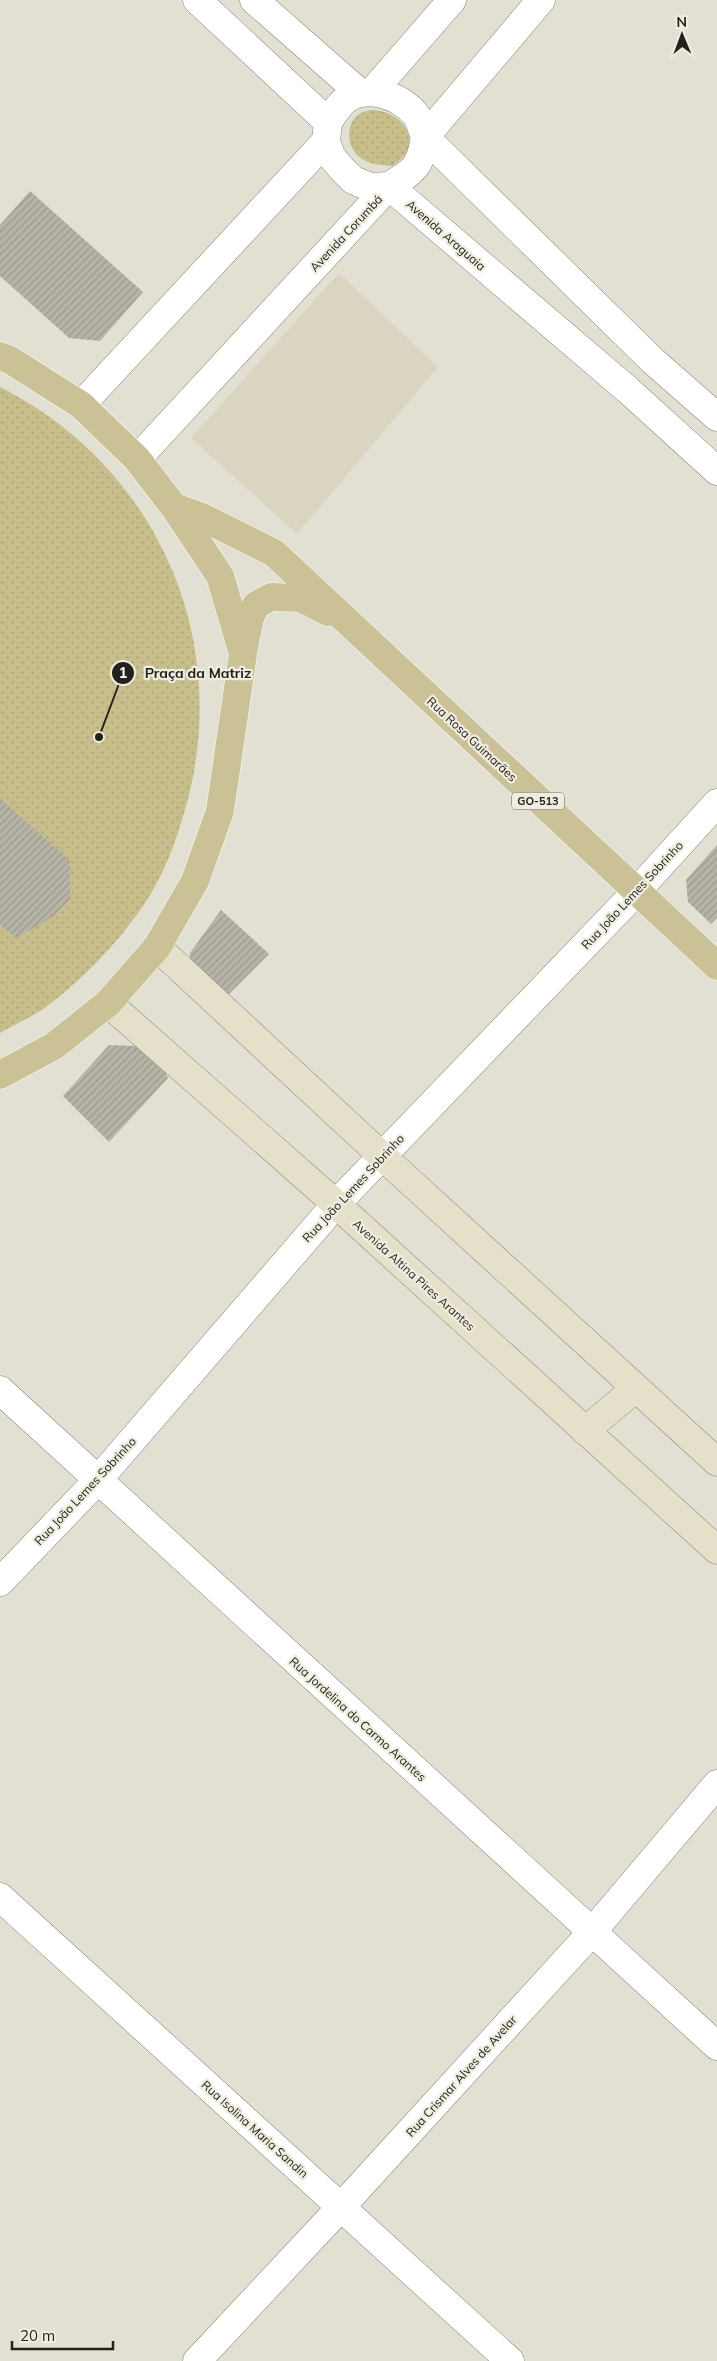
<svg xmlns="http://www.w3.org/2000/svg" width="717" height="2361" viewBox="0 0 717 2361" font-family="Mulish,sans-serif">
  <defs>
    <pattern id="park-dots" width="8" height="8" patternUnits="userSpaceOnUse" patternTransform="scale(1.25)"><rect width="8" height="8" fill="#c7be8b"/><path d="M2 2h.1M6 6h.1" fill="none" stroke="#aba377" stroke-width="1.8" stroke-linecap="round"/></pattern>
    <pattern id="building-hatch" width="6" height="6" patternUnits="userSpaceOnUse" patternTransform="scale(1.25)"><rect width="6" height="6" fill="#b6b4a7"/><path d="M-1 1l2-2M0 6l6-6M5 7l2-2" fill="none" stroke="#9c9a8f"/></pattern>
  </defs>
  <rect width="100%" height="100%" fill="#e2e0d2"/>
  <path fill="#d9d5c0" d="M339 273 438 367 297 534 191 438Z"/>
  <path fill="url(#park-dots)" d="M370 110C390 109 415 125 408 149 406 156 398 161 393 166 381 165 368 165 358 156 347 146 345 124 359 114 362 112 367 111 370 110Z
    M0 387C156 466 233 638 186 806 177 840 163 877 143 906 117 944 83 979 46 1007 32 1017 15 1024 0 1033Z"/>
  <path fill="url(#building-hatch)" d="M30 191 143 292 100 341 69 338 0 276V225Z
    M0 798 70 861V899L54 916 16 938 0 925Z
    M717 845V918L711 924 688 902 686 880Z
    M221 910 269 954 221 1002 191 973 190 953Z
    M109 1045 137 1046 159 1059 168 1078 109 1142 63 1096Z"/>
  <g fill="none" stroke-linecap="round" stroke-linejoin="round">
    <defs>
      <path id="street" d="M197 0 328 122
        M254 0 360 93
        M372 92 452 0
        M328 122 326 141 331 156 342 169 353 180 370 187 389 186 628 390 717 471
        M328 122C333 115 337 108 342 103 362 82 401 95 416 115 420 121 422 130 425 137L653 361 717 417
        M81 405 326 141
        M137 459 389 186C415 170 420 168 425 137L541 0
        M0 1390 717 2046
        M0 1582 97 1481 336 1204 636 892 717 803
        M0 1897 510 2361
        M197 2361 341 2207 592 1932 717 1784"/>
      <path id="secondary" d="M157 947 382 1156 717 1462
        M108 1003 336 1204 717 1550
        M585 1431 636 1388"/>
      <path id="primary" d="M0 356 10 360 81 405 137 459 174 507 220 576 243 654 220 811 195 881 157 947 108 1003 54 1046 0 1075
        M174 507 202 517 274 553 717 966
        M243 652 250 618 256 605 271 597 301 598 328 612"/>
    </defs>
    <use href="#street" stroke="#878579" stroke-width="29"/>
    <use href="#secondary" stroke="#878579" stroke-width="29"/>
    <use href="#primary" stroke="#fff" stroke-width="29"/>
    <use href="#street" stroke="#fff" stroke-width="28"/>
    <use href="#secondary" stroke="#e4e0ca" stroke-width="28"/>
    <use href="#primary" stroke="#cac296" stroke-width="28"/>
  </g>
  <g text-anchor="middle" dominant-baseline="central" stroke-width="4.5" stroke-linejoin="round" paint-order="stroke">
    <rect fill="#efeddf" stroke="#605e56" stroke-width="1" x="512" y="792.5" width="52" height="17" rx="4"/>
    <g font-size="11" font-weight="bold" fill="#22211c">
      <text x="538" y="801">GO-513</text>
    </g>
    <g font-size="12" fill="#22211c" stroke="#efeddf">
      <text transform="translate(346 233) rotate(-47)">Avenida Corumbá</text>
      <text transform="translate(446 235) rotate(41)">Avenida Araguaia</text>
      <text transform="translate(472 739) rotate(43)">Rua Rosa Guimarães</text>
      <text transform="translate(632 895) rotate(-47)">Rua João Lemes Sobrinho</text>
      <text transform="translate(353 1188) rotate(-47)">Rua João Lemes Sobrinho</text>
      <text transform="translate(414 1275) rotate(42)">Avenida Altina Pires Arantes</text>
      <text transform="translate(85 1491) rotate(-47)">Rua João Lemes Sobrinho</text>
      <text transform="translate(358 1719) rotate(42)">Rua Jordelina do Carmo Arantes</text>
      <text transform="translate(461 2076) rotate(-48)">Rua Crismar Alves de Avelar</text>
      <text transform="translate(255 2129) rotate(42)">Rua Isolina Maria Sandin</text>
    </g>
  </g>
  <path fill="none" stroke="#22211c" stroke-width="2" d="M99 737L123 673"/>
  <g fill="#22211c" stroke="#efeddf" stroke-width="2">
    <circle cx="99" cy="737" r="5"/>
    <circle cx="123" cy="673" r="12"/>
  </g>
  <g font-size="15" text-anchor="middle" font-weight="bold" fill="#fff">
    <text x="123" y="678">1</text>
  </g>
  <g font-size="14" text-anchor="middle" font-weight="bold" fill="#22211c" stroke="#efeddf" stroke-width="4.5" stroke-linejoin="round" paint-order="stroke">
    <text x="198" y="678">Praça da Matriz</text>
  </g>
  <g transform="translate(682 35) rotate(359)" stroke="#efeddf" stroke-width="4" paint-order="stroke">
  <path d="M0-4L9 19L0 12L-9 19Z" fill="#22211c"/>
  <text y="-8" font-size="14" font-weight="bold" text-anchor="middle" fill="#22211c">N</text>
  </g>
  <path d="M12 2341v8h101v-8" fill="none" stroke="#22211c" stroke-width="2.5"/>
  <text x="20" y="2341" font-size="15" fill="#22211c" stroke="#efeddf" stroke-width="4" paint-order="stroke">20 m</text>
</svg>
